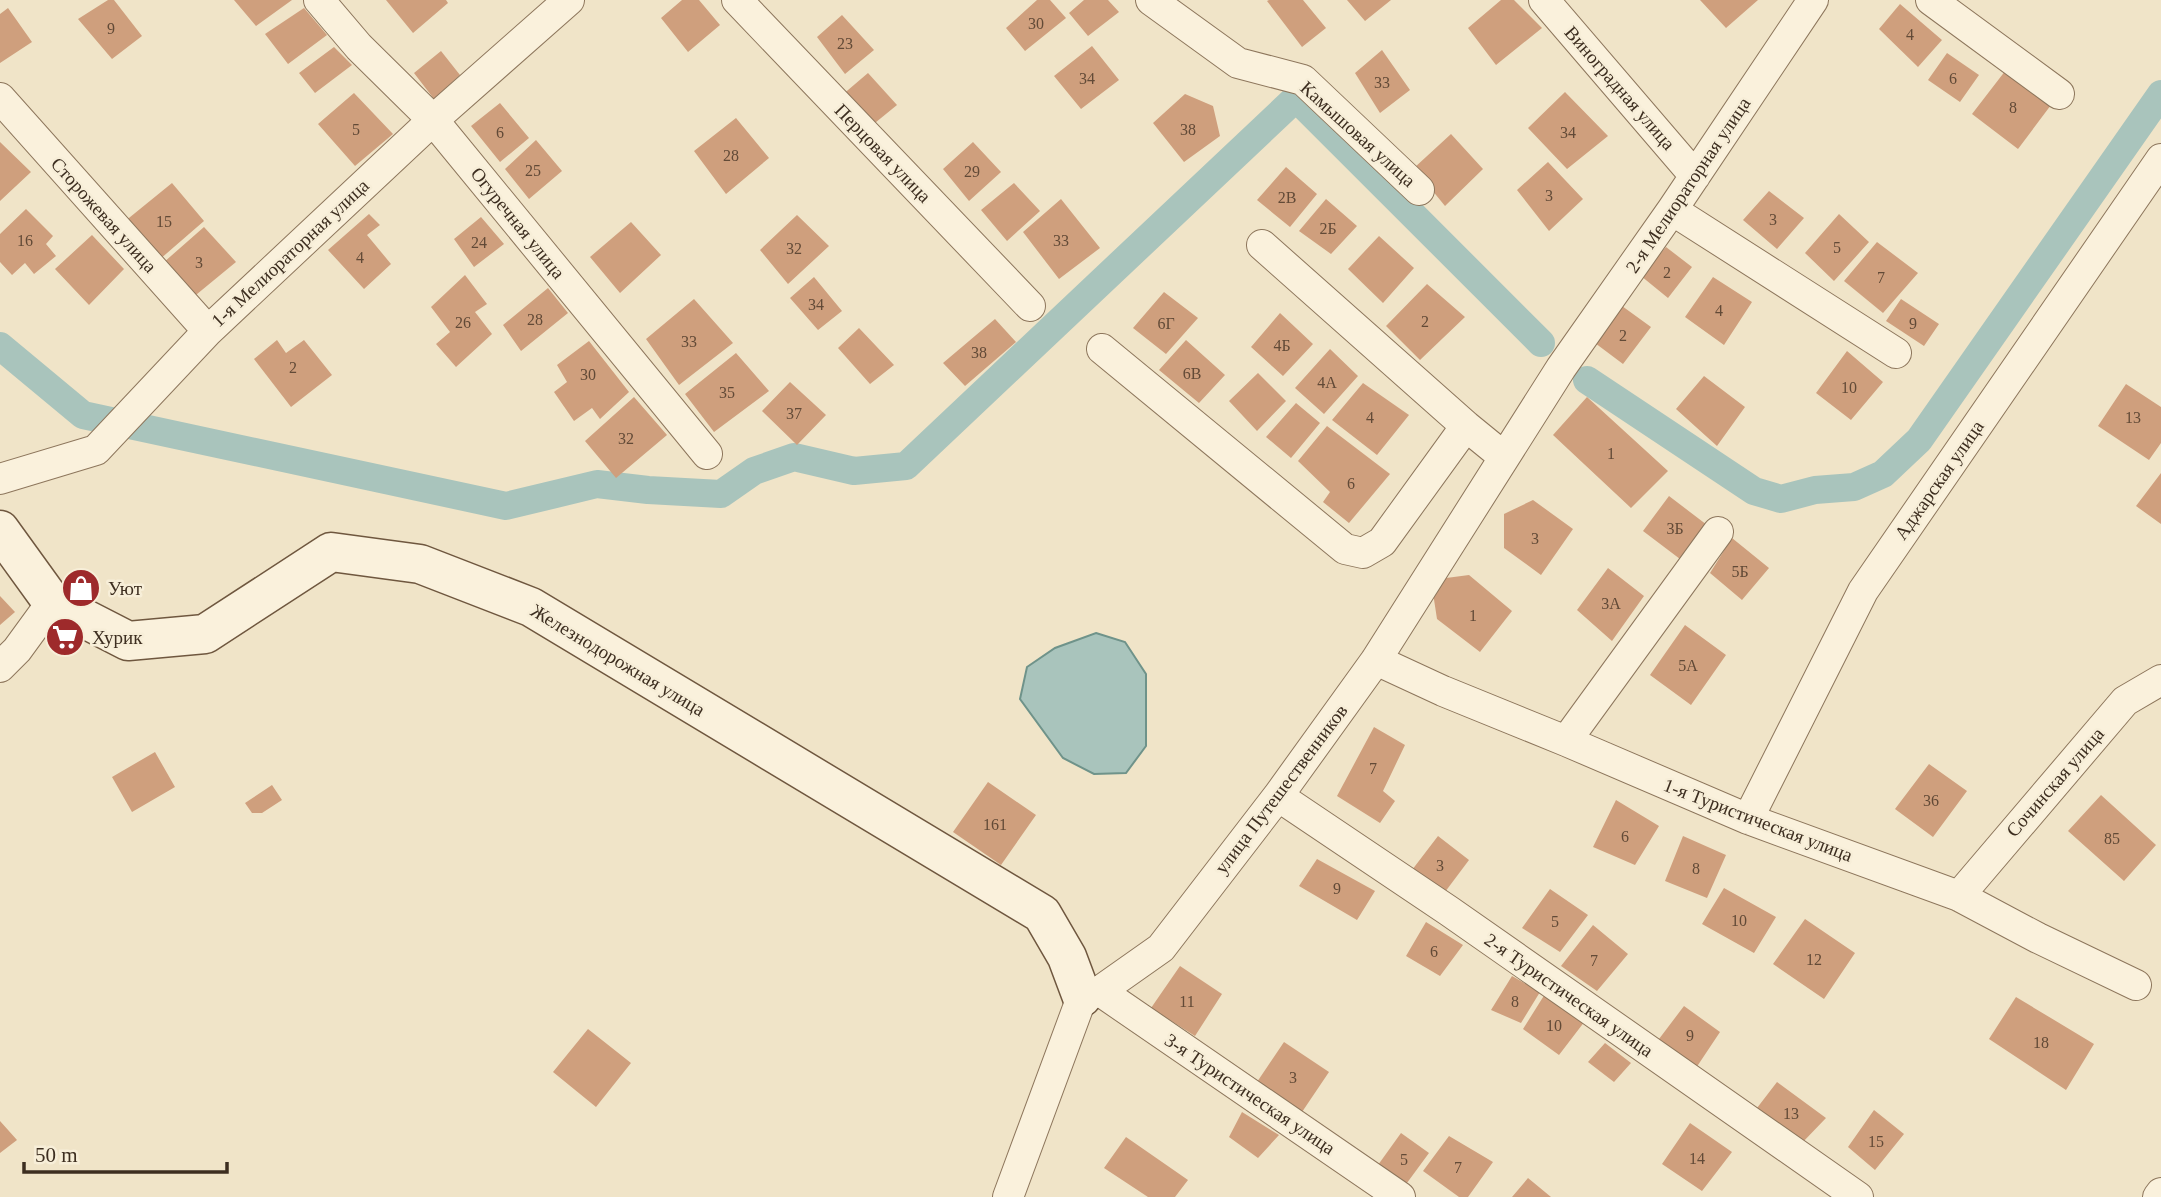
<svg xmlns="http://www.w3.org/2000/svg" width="2161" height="1197" viewBox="0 0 2161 1197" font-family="Georgia,serif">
  <rect width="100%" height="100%" fill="#f0e4c8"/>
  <path fill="#a9c4bc" stroke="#6f938a" stroke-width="2" d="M1096 633 1125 642 1146 674V746L1126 773 1094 774 1063 758 1020 699 1027 667 1055 648Z"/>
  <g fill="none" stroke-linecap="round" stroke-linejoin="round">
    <path stroke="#a9c4bc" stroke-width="28" d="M0 346 83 415 506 506 597 484 648 490 721 494 754 471 794 457 854 471 906 466 1296 98 1541 343
      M1587 380 1754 491 1781 499 1815 490 1854 487 1883 474 1919 440 2161 94"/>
  </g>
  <path fill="#cf9f7d" d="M108 0H114L142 36 112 59 78 19Z
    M234 0H292L256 26Z
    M386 0H446L448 3 413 33Z
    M682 0H699L720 25 688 52 661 18Z
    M1037 0H1050L1066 18 1025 51 1006 28Z
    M1084 0H1108L1119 12 1088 36 1069 13Z
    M1269 0H1303L1326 28 1302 47 1267 1Z
    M1347 0H1391L1365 21Z
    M1501 0H1514L1542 28 1496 65 1468 28Z
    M1700 0H1758L1726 28Z
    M1900 4 1942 40 1918 67 1879 29Z
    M8 8 32 42 0 63V14Z
    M304 8 327 35 288 64 265 34Z
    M842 15 874 50 845 74 817 37Z
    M1092 46 1119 80 1081 109 1054 76Z
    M334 47 352 65 315 93 299 73Z
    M1382 50 1410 90 1380 113 1355 73Z
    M441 51 460 75 434 99 414 73Z
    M1947 53 1979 75 1960 102 1928 80Z
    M2009 66 2054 101 2018 149 1972 114Z
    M868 73 897 105 870 127 841 96Z
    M1565 92 1608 136 1567 169 1528 128Z
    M354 93 393 134 355 166 318 124Z
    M1185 94 1213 106 1220 136 1184 162 1153 123Z
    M500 103 529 138 500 162 471 126Z
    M736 118 769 158 726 194 694 151Z
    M1451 134 1483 169 1445 206 1414 168Z
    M536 140 562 171 529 199 505 169Z
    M0 142 31 172 0 201Z
    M973 142 1001 172 969 201 943 169Z
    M1548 162 1583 199 1549 231 1517 190Z
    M1286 167 1317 194 1290 227 1257 200Z
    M172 183 204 221 159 260 124 222Z
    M1014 183 1040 211 1007 241 981 210Z
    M1769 191 1804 218 1777 249 1743 220Z
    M1061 199 1100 248 1059 279 1023 232Z
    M1326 199 1357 226 1331 254 1299 231Z
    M26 209 53 236 46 244 56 256 34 274 25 263 12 275 0 262V234Z
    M369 214 380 225 367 235 391 264 364 289 328 250Z
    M1839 214 1869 242 1834 281 1805 253Z
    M797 215 829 246 788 284 760 250Z
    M481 217 504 244 474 267 454 239Z
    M631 222 661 255 620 293 590 257Z
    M204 227 236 262 191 299 163 263Z
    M92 235 124 269 89 305 55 269Z
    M1379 236 1414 268 1383 303 1348 269Z
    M1877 242 1918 273 1883 313 1844 281Z
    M1666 247 1692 267 1668 298 1641 276Z
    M465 275 487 304 475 312 492 334 456 367 436 344 450 332 431 307Z
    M814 277 842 311 818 330 790 298Z
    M1713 277 1752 302 1724 345 1685 317Z
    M1427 284 1465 317 1420 360 1386 326Z
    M548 288 568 313 521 351 503 325Z
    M1164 292 1198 318 1166 354 1133 328Z
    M694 299 733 343 679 385 646 339Z
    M1901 299 1939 324 1924 346 1886 321Z
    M1622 306 1651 327 1623 364 1595 343Z
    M1280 313 1313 344 1283 376 1251 347Z
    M995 319 1016 342 965 386 943 363Z
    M859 328 894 365 870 384 838 348Z
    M277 340 286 353 304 340 332 375 291 407 254 359Z
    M1186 340 1225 375 1199 403 1159 370Z
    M589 341 629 392 600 419 592 408 574 421 554 392 567 382 557 365Z
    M1330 349 1358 376 1324 414 1295 388Z
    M1847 351 1883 382 1851 420 1816 393Z
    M736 353 769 391 714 432 685 394Z
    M1258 373 1286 401 1257 431 1229 401Z
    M1704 376 1745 407 1717 446 1676 409Z
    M790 382 826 415 797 445 762 411Z
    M1363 383 1409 415 1377 455 1332 420Z
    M2126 384 2161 407V443L2149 460 2098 426Z
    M634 397 667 435 616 478 585 441Z
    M1587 397 1668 471 1631 508 1553 435Z
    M1296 403 1320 423 1291 458 1266 437Z
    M1327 426 1390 474 1349 523 1323 502 1330 492 1298 461Z
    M2161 473V524L2136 506Z
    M1669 496 1707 525 1680 559 1643 531Z
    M1533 500 1573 529 1541 575 1504 548V514Z
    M1732 538 1769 568 1742 600 1710 573Z
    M1608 568 1644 596 1612 641 1577 610Z
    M1469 575 1512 611 1480 652 1437 619 1431 580Z
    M0 596 15 612 0 625Z
    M1685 625 1726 655 1691 705 1650 675Z
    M1374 727 1405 745 1383 791 1395 801 1380 823 1337 796Z
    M155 752 175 787 132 812 112 777Z
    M1929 764 1967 791 1933 837 1895 809Z
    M988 782 1036 815 1001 865 953 832Z
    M272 785 282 800 262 813H252L245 803Z
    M2101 795 2156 845 2124 881 2068 831Z
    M1616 800 1659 826 1635 865 1593 847Z
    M1438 836 1469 860 1445 892 1412 870Z
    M1683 836 1726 855 1707 898 1665 881Z
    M1317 859 1375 891 1357 920 1299 886Z
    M1724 888 1776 917 1754 953 1702 924Z
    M1550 889 1588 915 1560 952 1522 928Z
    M1805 919 1855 953 1824 999 1773 964Z
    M1426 922 1463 945 1440 976 1406 956Z
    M1593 925 1628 954 1597 991 1561 966Z
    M1180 966 1222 994 1195 1036 1151 1008Z
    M1512 976 1540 992 1521 1023 1491 1010Z
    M1545 994 1585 1021 1559 1055 1523 1029Z
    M2016 997 2094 1044 2066 1090 1989 1039Z
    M1684 1006 1720 1032 1696 1068 1659 1039Z
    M588 1029 631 1063 596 1107 553 1072Z
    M1284 1042 1329 1072 1302 1112 1257 1082Z
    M1605 1043 1631 1063 1614 1082 1588 1062Z
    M1777 1082 1826 1118 1801 1144 1757 1108Z
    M1874 1110 1904 1134 1875 1170 1848 1147Z
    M1242 1112 1279 1135 1258 1158 1229 1137Z
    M0 1121 17 1140 0 1153Z
    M1690 1123 1732 1152 1702 1191 1662 1164Z
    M1401 1133 1429 1153 1404 1187 1378 1165Z
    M1449 1136 1493 1162 1468 1197H1459L1423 1171Z
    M1126 1137 1188 1180 1175 1197H1148L1104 1168Z
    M1528 1178 1551 1197H1512Z"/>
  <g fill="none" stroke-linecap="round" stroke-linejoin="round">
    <defs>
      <path id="street" d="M319 0 359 47 433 120 707 454
        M737 0 1030 306
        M1151 0 1238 63 1303 80 1419 190
        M1544 0 1695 176
        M1931 0 2059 94
        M0 98 208 331
        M1672 210 1896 353
        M1102 349 1345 549 1363 553 1382 542 1466 426 1262 245
        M1466 426 1504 457
        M0 479 96 450 208 331 433 120 569 0
        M1376 660 1443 691 1566 741 1748 819 1959 896 2038 938 2136 985
        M0 667 17 650 52 602
        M1566 741 1718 532
        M1278 796 1449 911 1858 1197
        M1748 819 1863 591 2161 159
        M1959 896 2125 701 2161 680
        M1100 991 1400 1197
        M1008 1197 1082 997 1100 991 1161 948 1278 796 1376 660 1561 368 1672 210 1813 0
        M2158 1197 2161 1193"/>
      <path id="secondary" d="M0 530 52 602 128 641 205 634 331 552 420 564 531 607 1042 914 1067 957 1082 997"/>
    </defs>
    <use href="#street" stroke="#8d765c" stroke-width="32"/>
    <use href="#secondary" stroke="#6f573f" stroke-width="41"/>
    <use href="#street" stroke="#faf1dc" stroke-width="30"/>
    <use href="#secondary" stroke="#faf1dc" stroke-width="38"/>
  </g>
  <defs>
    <symbol id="shop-disc" viewBox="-11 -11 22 22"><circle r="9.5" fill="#9e2a2b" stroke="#f7eed8"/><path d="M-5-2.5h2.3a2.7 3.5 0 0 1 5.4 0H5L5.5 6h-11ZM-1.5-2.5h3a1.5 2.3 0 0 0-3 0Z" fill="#fff"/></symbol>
    <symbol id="supermarket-disc" viewBox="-11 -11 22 22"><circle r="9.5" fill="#9e2a2b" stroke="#f7eed8"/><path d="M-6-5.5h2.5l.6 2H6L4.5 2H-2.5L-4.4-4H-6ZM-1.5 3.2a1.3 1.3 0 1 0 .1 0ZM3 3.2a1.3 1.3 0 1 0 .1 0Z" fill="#fff"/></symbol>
  </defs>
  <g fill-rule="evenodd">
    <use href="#shop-disc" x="59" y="566" width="44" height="44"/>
    <use href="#supermarket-disc" x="43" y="615" width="44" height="44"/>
  </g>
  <g text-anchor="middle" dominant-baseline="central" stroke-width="5" stroke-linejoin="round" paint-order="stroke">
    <g font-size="16" fill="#624a37">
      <text x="1036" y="23">30</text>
      <text x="111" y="28">9</text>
      <text x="1910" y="34">4</text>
      <text x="845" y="43">23</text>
      <text x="1087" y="78">34</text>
      <text x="1953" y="78">6</text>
      <text x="1382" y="82">33</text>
      <text x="2013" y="107">8</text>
      <text x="356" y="129">5</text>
      <text x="1188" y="129">38</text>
      <text x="500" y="132">6</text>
      <text x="1568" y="132">34</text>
      <text x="731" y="155">28</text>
      <text x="533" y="170">25</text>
      <text x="972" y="171">29</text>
      <text x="1549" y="195">3</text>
      <text x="1287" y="197">2В</text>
      <text x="1773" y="219">3</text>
      <text x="164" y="221">15</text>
      <text x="1328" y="228">2Б</text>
      <text x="25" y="240">16</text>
      <text x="1061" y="240">33</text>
      <text x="479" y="242">24</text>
      <text x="1837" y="247">5</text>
      <text x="794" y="248">32</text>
      <text x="360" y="257">4</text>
      <text x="199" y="262">3</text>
      <text x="1667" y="272">2</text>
      <text x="1881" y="277">7</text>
      <text x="816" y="304">34</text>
      <text x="1719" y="310">4</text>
      <text x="535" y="319">28</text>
      <text x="1425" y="321">2</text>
      <text x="463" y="322">26</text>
      <text x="1166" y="323">6Г</text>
      <text x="1913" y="323">9</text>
      <text x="1623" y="335">2</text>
      <text x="689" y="341">33</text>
      <text x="1282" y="345">4Б</text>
      <text x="979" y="352">38</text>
      <text x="293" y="367">2</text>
      <text x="1192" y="373">6В</text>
      <text x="588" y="374">30</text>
      <text x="1327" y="382">4А</text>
      <text x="1849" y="387">10</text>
      <text x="727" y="392">35</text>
      <text x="794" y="413">37</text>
      <text x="1370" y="417">4</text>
      <text x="2133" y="417">13</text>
      <text x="626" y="438">32</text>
      <text x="1611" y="453">1</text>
      <text x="1351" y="483">6</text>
      <text x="1675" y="528">3Б</text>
      <text x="1535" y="538">3</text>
      <text x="1740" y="571">5Б</text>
      <text x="1611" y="603">3А</text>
      <text x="1473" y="615">1</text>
      <text x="1688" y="665">5А</text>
      <text x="1373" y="768">7</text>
      <text x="1931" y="800">36</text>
      <text x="995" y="824">161</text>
      <text x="1625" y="836">6</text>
      <text x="2112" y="838">85</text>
      <text x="1440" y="865">3</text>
      <text x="1696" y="868">8</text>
      <text x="1337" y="888">9</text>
      <text x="1739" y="920">10</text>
      <text x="1555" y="921">5</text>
      <text x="1434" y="951">6</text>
      <text x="1814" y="959">12</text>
      <text x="1594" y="960">7</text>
      <text x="1187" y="1001">11</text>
      <text x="1515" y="1001">8</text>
      <text x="1554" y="1025">10</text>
      <text x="1690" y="1035">9</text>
      <text x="2041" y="1042">18</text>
      <text x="1293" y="1077">3</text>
      <text x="1791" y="1113">13</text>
      <text x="1876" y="1141">15</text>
      <text x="1697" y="1158">14</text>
      <text x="1404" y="1159">5</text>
      <text x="1458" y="1167">7</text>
    </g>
    <g font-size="19" fill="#3d2e20" stroke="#f7eed8">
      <text transform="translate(1620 88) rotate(49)">Виноградная улица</text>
      <text transform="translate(1358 134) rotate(42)">Камышовая улица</text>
      <text transform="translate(883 153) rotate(46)">Перцовая улица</text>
      <text transform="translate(1688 185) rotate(-56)">2-я Мелиораторная улица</text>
      <text transform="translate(104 215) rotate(48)">Сторожевая улица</text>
      <text transform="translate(518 223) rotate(51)">Огуречная улица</text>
      <text transform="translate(290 253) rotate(-43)">1-я Мелиораторная улица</text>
      <text transform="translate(1939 480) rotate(-55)">Аджарская улица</text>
      <text transform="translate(618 660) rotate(31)">Железнодорожная улица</text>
      <text transform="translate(2055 782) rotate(-49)">Сочинская улица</text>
      <text transform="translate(1281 789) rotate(-53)">улица Путешественников</text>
      <text transform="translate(1758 820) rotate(21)">1-я Туристическая улица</text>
      <text transform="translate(1569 995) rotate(35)">2-я Туристическая улица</text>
      <text transform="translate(1250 1094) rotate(34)">3-я Туристическая улица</text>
    </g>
    <g font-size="19" fill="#3d2e20" stroke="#f7eed8" text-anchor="start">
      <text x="108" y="588">Уют</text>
      <text x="92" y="637">Хурик</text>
    </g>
  </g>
  <path d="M24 1162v10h203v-10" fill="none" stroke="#3d2e20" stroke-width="3.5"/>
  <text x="35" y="1162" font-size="21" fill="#3d2e20" stroke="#f7eed8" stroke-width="5" paint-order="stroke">50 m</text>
</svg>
